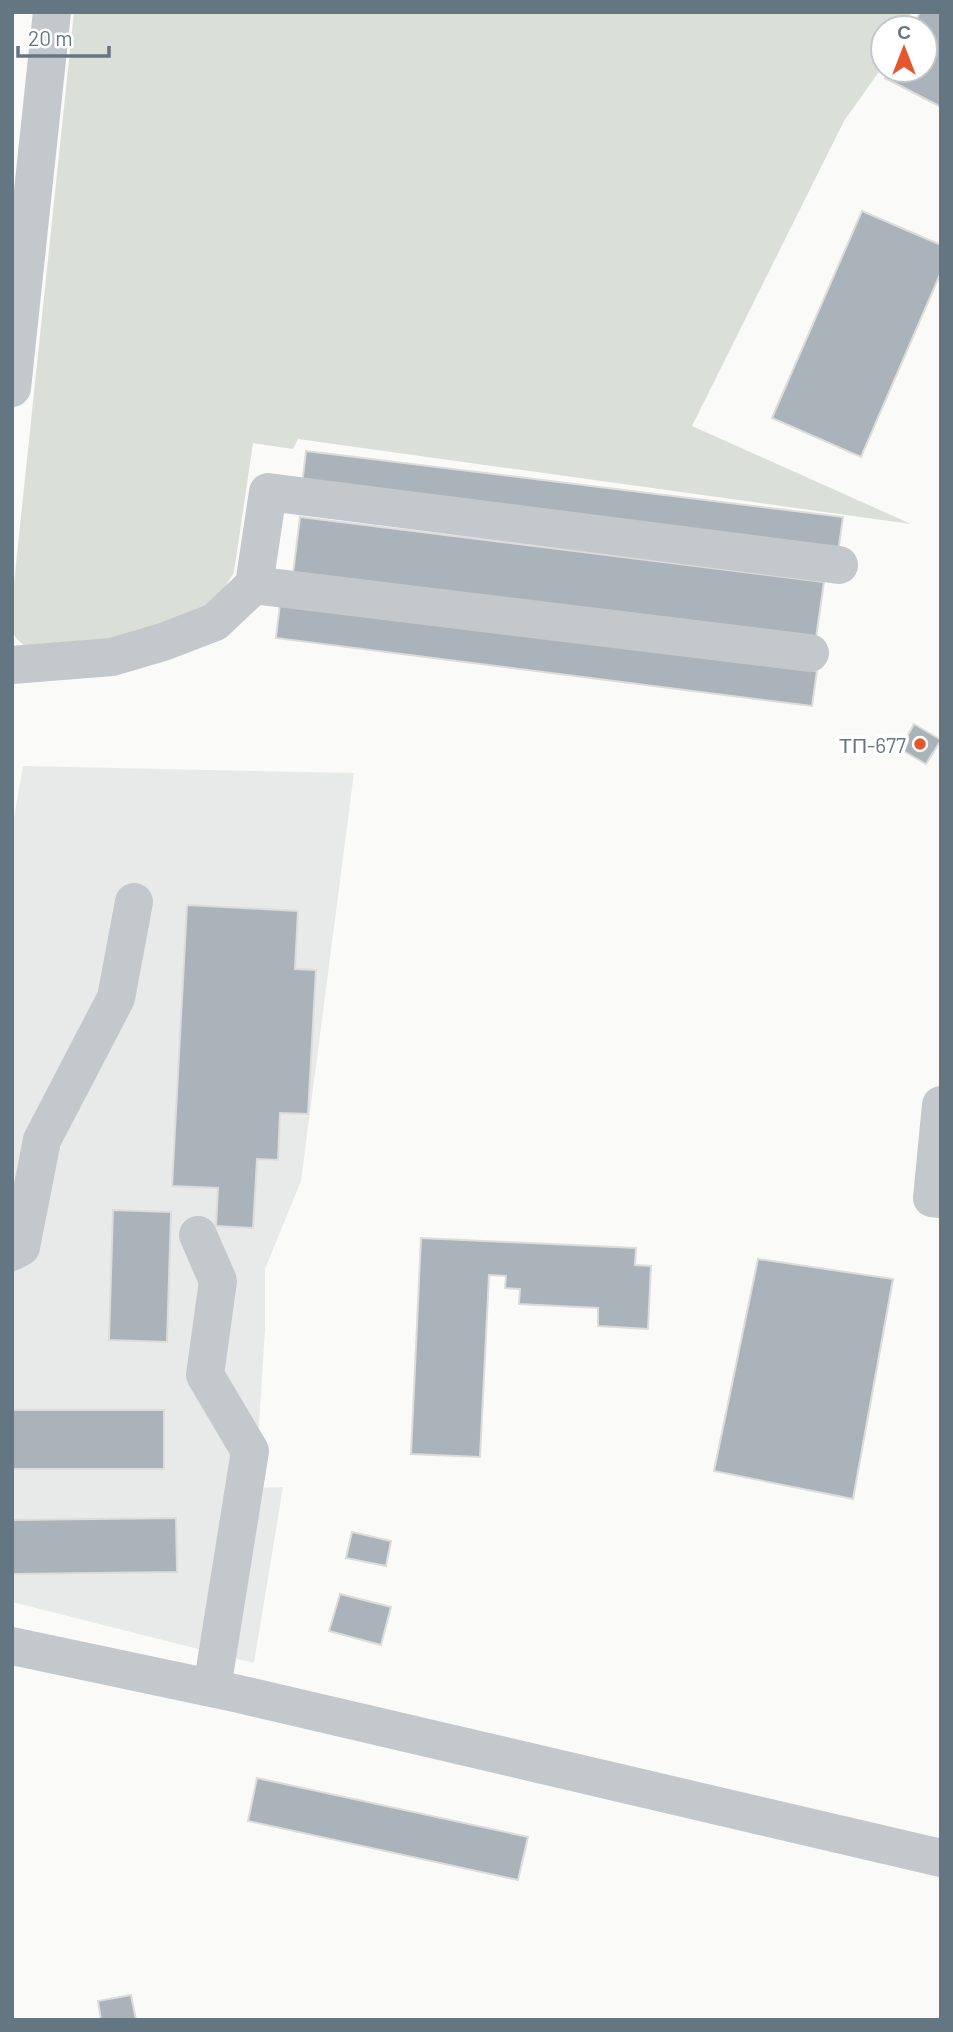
<svg xmlns="http://www.w3.org/2000/svg" width="953" height="2032" viewBox="0 0 953 2032" font-family="Barlow,sans-serif">
  <rect width="100%" height="100%" fill="#fafaf8"/>
  <path fill="#e8e9e9" d="M23 766 354 773 301 1181 265 1269V1329L255 1488 283 1487 254 1663 12 1602V829Z"/>
  <path fill="#dadfd7" d="M74 12H911L903 28H883V66L844 121 692 426 911 524 298 439 293 449 253 443 234 572 224 589 210 604 111 646 29 648C7 636 12 624 12 602Z"/>
  <path fill="#aab3b9" stroke="#dcdcda" stroke-width="2" d="M920 12H941V107L885 78 889 70H925V28H912Z
    M862 211 941 245V272L861 457 772 418Z
    M306 451 843 517 838 553 302 485Z
    M300 517 824 582 816 638 293 574Z
    M280 604 817 671 812 706 276 638Z
    M914 724 941 740 926 764 900 749Z
    M187 905 298 911 295 969 316 970 308 1114 280 1113 278 1160 257 1159 253 1228 216 1226 218 1188 172 1186Z
    M113 1210 171 1212 167 1342 109 1340Z
    M421 1238 636 1248 635 1265 651 1266 648 1329 598 1326V1308L519 1304 520 1289 505 1288 506 1276 489 1275 480 1457 411 1454Z
    M758 1259 893 1279 853 1499 714 1471Z
    M12 1410H164V1469H12Z
    M176 1518 177 1572 12 1574V1520Z
    M352 1532 391 1541 386 1566 346 1558Z
    M340 1594 391 1607 381 1645 329 1631Z
    M257 1778 528 1837 518 1880 248 1821Z
    M131 1995 136 2020H101L98 2001Z"/>
  <g fill="none" stroke-linecap="round" stroke-linejoin="round">
    <path stroke="#c3c8cc" stroke-width="38" d="M12 388 52 12
      M254 585 810 653
      M12 665 112 657 163 642 215 622 254 585 268 492 839 565
      M941 1105 932 1198 941 1199
      M198 1235 218 1281 205 1375 250 1451 212 1688
      M12 1252 21 1247 42 1140 116 998 134 902
      M12 1646 239 1694 941 1858"/>
  </g>
  <circle fill="#e4572e" stroke="#fff" stroke-width="2.5" cx="920" cy="744" r="7"/>
  <g text-anchor="middle" dominant-baseline="central" stroke-width="7" stroke-linejoin="round" paint-order="stroke">
    <g font-size="21" fill="#657683" stroke="#fff" text-anchor="end">
      <text x="906" y="744">ТП-677</text>
    </g>
  </g>
  <rect width="953" height="2032" fill="none" stroke="#657683" stroke-width="28"/>
  <g transform="translate(904 49)"><circle r="33" fill="#ffffff" stroke="#c1c8cd" stroke-width="2"/>
  <path d="M0-5L12 26L0 18L-12 26Z" fill="#e4572e"/>
  <text y="-10" font-size="19" font-weight="bold" text-anchor="middle" fill="#657683">С</text>
  </g>
  <path d="M18 46v10h91v-10" fill="none" stroke="#657683" stroke-width="3.5"/>
  <text x="28" y="46" font-size="21" fill="#657683" stroke="#ffffff" stroke-width="5" paint-order="stroke">20 m</text>
</svg>
